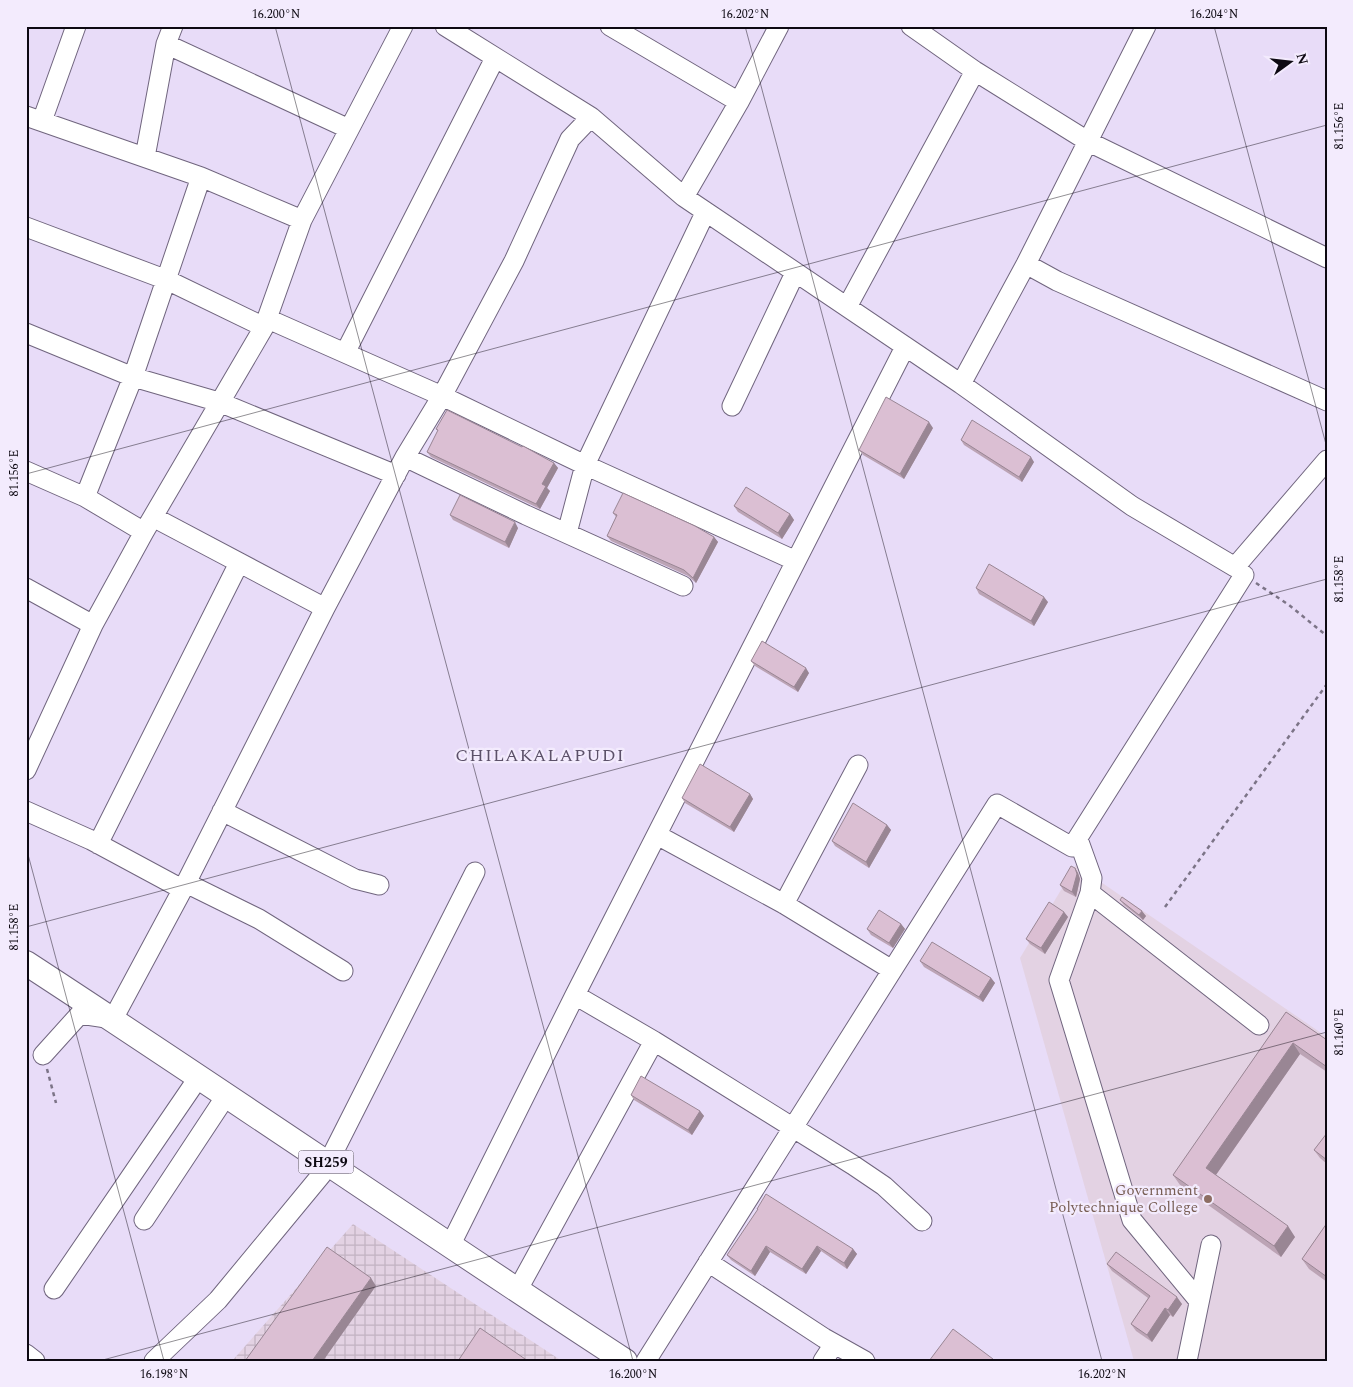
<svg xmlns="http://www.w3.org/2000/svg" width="1353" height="1387" viewBox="0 0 1353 1387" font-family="Spectral,serif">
  <defs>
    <pattern id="industrial-grid" width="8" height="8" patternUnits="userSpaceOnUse" patternTransform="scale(1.25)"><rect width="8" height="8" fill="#e3d2e3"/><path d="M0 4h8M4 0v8" fill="none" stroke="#c2b3c2"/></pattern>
  </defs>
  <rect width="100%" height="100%" fill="#e8dcf8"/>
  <path fill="url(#industrial-grid)" d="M353 1224 562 1361H232Z"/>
  <path fill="#e3d2e3" d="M1076 865 1327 1037V1361H1134L1020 958Z"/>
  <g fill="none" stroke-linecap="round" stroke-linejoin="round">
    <defs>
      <path id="minor" d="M445 26 591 117 684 197 739 102 779 26
        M610 26 739 102
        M911 26 975 71 1089 142 1327 258
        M166 44 349 129
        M26 116 201 177
        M42 121 76 26
        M145 157 166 44 173 26
        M684 197 961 384 1132 506 1235 567 1327 460
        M26 227 167 280 264 327
        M1026 264 1057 281 1327 401
        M847 307 975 71
        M268 319 442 396 585 465 796 561
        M26 333 133 377 219 402 396 475
        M345 353 495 58
        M961 384 1026 264 1146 26
        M732 406 795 273
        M405 457 526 515 683 586
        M26 471 85 497 144 532
        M85 497 133 377 201 177 302 220
        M153 517 325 608
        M567 533 585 465 705 213
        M26 588 93 625
        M26 770 93 625 144 532 264 327 302 220 403 26
        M26 811 91 840 182 889
        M222 811 355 879 379 885
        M657 835 784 904 892 970
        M1078 839 1092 878 1090 893 1259 1025
        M98 844 239 563
        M186 883 259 919 343 971
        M1090 893 1059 980 1132 1220 1199 1301
        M784 904 858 765
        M575 995 654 1041 853 1165 884 1186 922 1221
        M43 1055 80 1014 113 1019 186 883 325 608 405 457 442 396 514 261 570 139 591 117
        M328 1163 475 872
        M144 1220 220 1105
        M450 1246 575 995 905 347
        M708 1262 824 1338 865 1361
        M54 1289 192 1087
        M517 1291 654 1041
        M26 1354 35 1361
        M154 1361 218 1300 322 1174
        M646 1361 997 804 1072 847 1244 575
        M823 1361 834 1344
        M1187 1361 1211 1245"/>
      <path id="major" d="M26 963C227 1094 424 1230 625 1361"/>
    </defs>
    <use href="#minor" stroke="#70657e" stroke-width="21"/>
    <use href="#major" stroke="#70657e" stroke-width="26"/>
    <path stroke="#7c7487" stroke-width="2.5" stroke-dasharray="4 4" stroke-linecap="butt" d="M1256 583 1289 605 1327 636
      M1165 907 1327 684
      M47 1069 56 1103"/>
    <use href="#minor" stroke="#fff" stroke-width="19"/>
    <use href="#major" stroke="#fff" stroke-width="24"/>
  </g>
  <path fill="#bca4b5" d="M933 428 904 479 863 455 859 450Z
    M436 429 554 463 558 468 547 488 550 491 540 509 431 457 427 452 438 431Z
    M961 440 1034 462 1022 482 964 445Z
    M734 506 790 514 794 520 782 539 738 512Z
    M613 513 714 537 718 542 696 583 688 576 611 541 607 536 616 517Z
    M450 515 518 528 509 548 453 520Z
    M976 588 1048 602 1034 626 979 594Z
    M751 661 809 673 798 692 755 666Z
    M750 794 753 799 734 832 685 803 682 798Z
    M887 825 891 830 869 868 835 846 832 841Z
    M1075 868 1078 873 1080 879 1076 897 1064 891 1060 885Z
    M1120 900 1146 916 1143 920 1124 905Z
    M1064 912 1068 917 1045 954 1030 944 1026 939Z
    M901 924 905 929 893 948 871 935 867 929Z
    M920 961 991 978 995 983 983 1002 924 967Z
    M1286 1012 1327 1040V1072L1300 1054 1216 1175 1295 1237 1281 1257 1180 1185 1173 1175Z
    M631 1095 700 1111 704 1116 692 1135 634 1100Z
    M1327 1133V1164L1320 1158 1314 1150Z
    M758 1210 853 1249 857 1254 847 1269 821 1251 806 1274 770 1252 755 1276 731 1260 727 1255Z
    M1327 1223V1282L1309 1269 1302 1259Z
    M1107 1264 1182 1304 1173 1317 1170 1315 1152 1342 1136 1331 1131 1324 1148 1298 1112 1271Z"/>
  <path fill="#998694" d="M929 422 933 428 904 479 900 474Z
    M1031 457 1034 462 1022 482 1019 477Z
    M554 463 558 468 547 488 550 491 540 509 536 504 542 484Z
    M790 514 794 520 782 539 778 533Z
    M515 522 518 528 509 548 505 542Z
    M714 537 718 542 696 583 693 578Z
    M1044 597 1048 602 1034 626 1031 621Z
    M806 668 809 673 798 692 794 687Z
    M750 794 753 799 734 832 730 827Z
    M887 825 891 830 869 868 866 862Z
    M1075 868 1078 873 1080 879 1076 897 1072 892Z
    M1142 911 1146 916 1143 920 1139 915Z
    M1064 912 1068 917 1045 954 1041 948Z
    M901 924 905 929 893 948 889 943Z
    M991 978 995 983 983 1002 979 997Z
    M1293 1043 1300 1054 1213 1179 1206 1168Z
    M700 1111 704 1116 692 1135 688 1130Z
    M1288 1226 1295 1237 1281 1257 1274 1246Z
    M766 1246 770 1252 755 1276 751 1271Z
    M817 1246 821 1251 806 1274 802 1269Z
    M853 1249 857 1254 847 1269 844 1263Z
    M371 1278 376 1286 323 1361H312Z
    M1177 1297 1182 1304 1173 1317 1168 1310Z
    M1165 1308 1170 1315 1152 1342 1147 1335Z"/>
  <path fill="#dbbfd3" stroke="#998694" d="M886 397 929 422 900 474 859 450Z
    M447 410 522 447 523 446 554 463 542 484 546 486 536 504 427 452 438 430 436 429Z
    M972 420 1031 457 1019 477 961 440Z
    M746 487 790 514 778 533 734 506Z
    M623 493 695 526 714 537 693 578 684 570 607 536 617 515 613 513Z
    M460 495 515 522 505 542 450 515Z
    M989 564 1044 597 1031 621 976 588Z
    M762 641 806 668 794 687 751 661Z
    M700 764 750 794 730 827 682 798Z
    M853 803 887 825 866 862 832 841Z
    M1071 866 1075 868 1077 874 1072 892 1060 885Z
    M1122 897 1142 911 1139 915 1120 900Z
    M1049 902 1064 912 1041 948 1026 939Z
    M879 910 901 924 889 943 867 929Z
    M932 942 991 978 979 997 920 961Z
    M1286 1012 1327 1040V1067L1293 1043 1206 1168 1288 1226 1274 1246 1173 1175Z
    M641 1076 700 1111 688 1130 631 1095Z
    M1327 1133V1160L1314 1150Z
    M766 1194 853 1249 844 1263 817 1246 802 1269 766 1246 751 1271 727 1255 758 1209H757Z
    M1327 1223V1277L1302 1259Z
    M327 1247 371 1278 312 1361H245Z
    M1116 1252 1177 1297 1168 1310 1165 1308 1147 1335 1131 1324 1150 1296 1107 1264Z
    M480 1328 528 1361H458Z
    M953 1329 993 1359 992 1361H929Z"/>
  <path fill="none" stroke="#0d0912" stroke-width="1" stroke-opacity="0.45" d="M275 26 633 1361M745 26 1102 1361M1214 26 1327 448M26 474 1327 125M26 847 164 1361M26 927 1327 579M99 1361 1327 1032"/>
  <circle fill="#8d6e63" stroke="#f3ebfd" stroke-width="2" cx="1208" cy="1199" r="5"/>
  <g text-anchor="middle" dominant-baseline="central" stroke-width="4.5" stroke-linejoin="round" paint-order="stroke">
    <rect fill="#f3ebfd" stroke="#524d58" stroke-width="1" x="298.5" y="1150.5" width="55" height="23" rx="4"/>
    <g font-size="14" font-weight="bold" fill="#0d0912">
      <text x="326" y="1162">SH259</text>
    </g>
    <g font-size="15" fill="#785e54" stroke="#f3ebfd" text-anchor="end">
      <text x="1198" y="1190">Government<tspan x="1198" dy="17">Polytechnique College</tspan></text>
    </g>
    <g font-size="18" letter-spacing="1" fill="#5c5169" stroke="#f3ebfd">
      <text x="540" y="755">CHILAKALAPUDI</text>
    </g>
  </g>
  <rect width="1353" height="1387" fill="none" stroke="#f3ebfd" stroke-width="55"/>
  <g transform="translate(1290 62) rotate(75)" stroke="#f3ebfd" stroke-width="4" paint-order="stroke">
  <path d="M0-4L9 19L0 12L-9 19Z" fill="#0d0912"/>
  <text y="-8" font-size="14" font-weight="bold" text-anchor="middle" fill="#0d0912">N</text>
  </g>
  <rect x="28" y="28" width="1298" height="1332" fill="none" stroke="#0d0912" stroke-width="2"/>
  <g font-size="12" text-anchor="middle" fill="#0d0912">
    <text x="276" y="18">16.200°N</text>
    <text x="745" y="18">16.202°N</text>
    <text x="1214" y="18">16.204°N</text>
    <text transform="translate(1339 126) rotate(-90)" y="4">81.156°E</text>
    <text transform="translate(14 473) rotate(-90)" y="4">81.156°E</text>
    <text transform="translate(1339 579) rotate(-90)" y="4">81.158°E</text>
    <text transform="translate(14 927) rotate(-90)" y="4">81.158°E</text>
    <text transform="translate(1339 1032) rotate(-90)" y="4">81.160°E</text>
    <text x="164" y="1378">16.198°N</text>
    <text x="633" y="1378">16.200°N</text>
    <text x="1102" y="1378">16.202°N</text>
  </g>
</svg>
